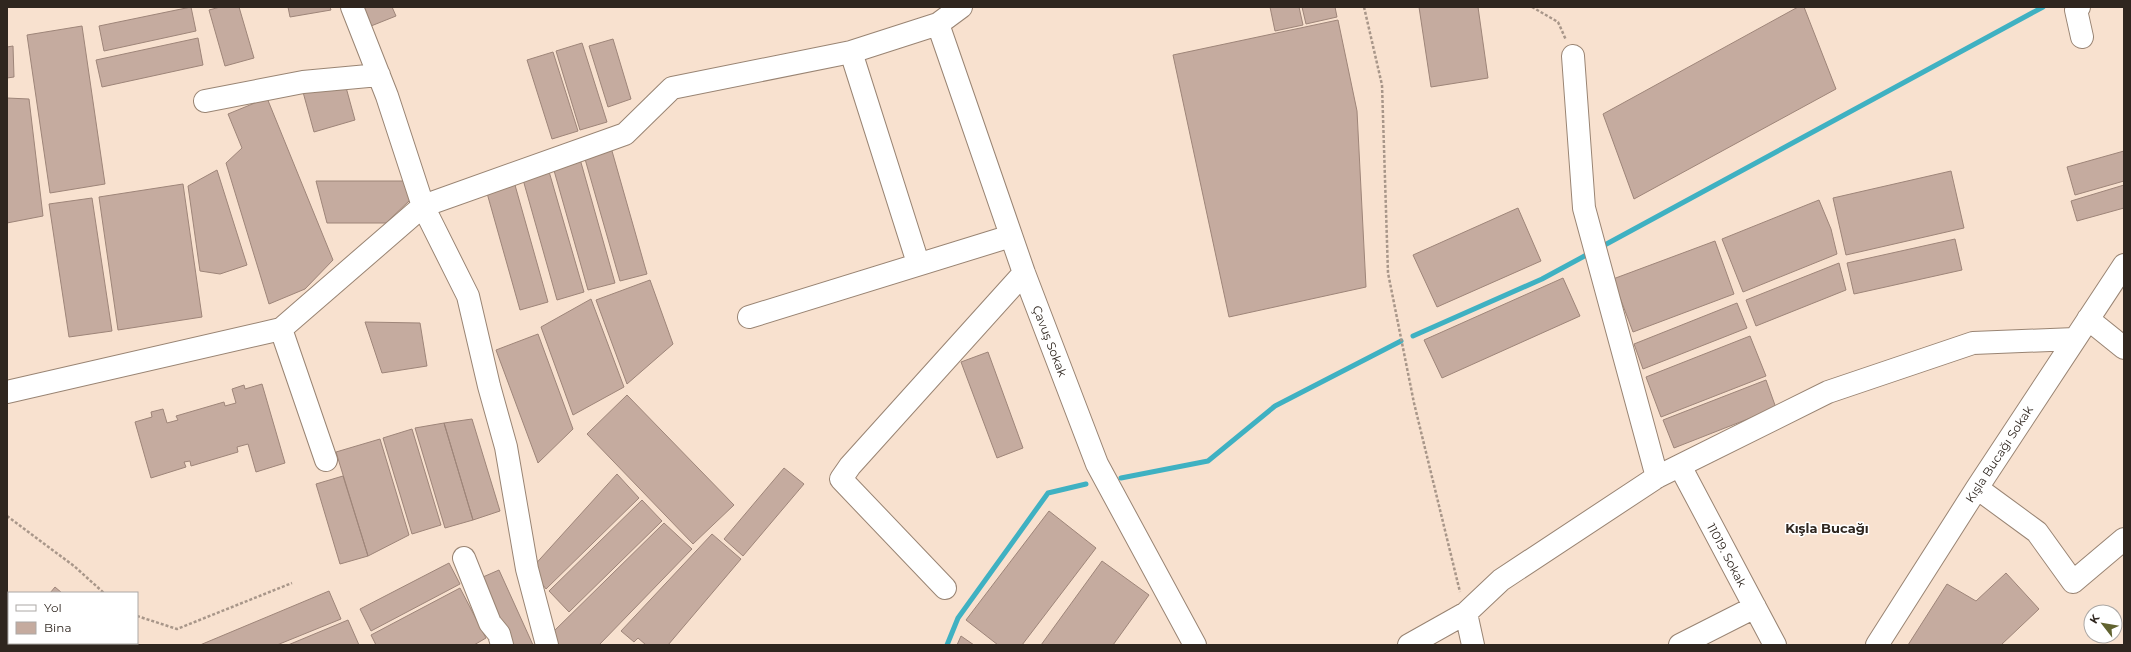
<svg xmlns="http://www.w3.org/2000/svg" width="2131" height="652" viewBox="0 0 2131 652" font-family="Montserrat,sans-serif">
  <rect width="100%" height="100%" fill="#f8e1cf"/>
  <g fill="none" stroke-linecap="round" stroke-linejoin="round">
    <path stroke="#3fb1c2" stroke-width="5" d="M1601 247 2043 7
      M1413 336 1542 279 1590 253
      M1121 478 1208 461 1275 406 1401 341
      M947 645 958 618 1048 493 1086 484"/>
  </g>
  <path fill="#c5ab9f" stroke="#9e8579" d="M191 7 196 31 104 51 99 26Z
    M220 7H239L254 58 225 66 209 10Z
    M288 7H330L331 10 290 17Z
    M363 7H392L396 16 371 26Z
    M1270 7H1299L1303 25 1275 31Z
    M1302 7H1335L1337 17 1306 24Z
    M1419 7H1478L1488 78 1431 87Z
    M1798 7H1804L1836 89 1634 199 1603 114Z
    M1338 20 1357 111 1366 287 1229 317 1173 55Z
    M82 26 105 184 50 193 27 35Z
    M198 38 203 65 102 87 96 60Z
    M613 39 631 99 608 107 589 46Z
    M582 43 607 122 580 130 556 51Z
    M13 46 14 77 7 78V47Z
    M553 52 578 131 552 139 527 60Z
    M344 80 355 120 314 132 303 92Z
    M7 98 29 99 43 216 7 223Z
    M267 98 333 260 305 289 269 304 226 163 242 148 228 114Z
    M610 144 647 274 620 281 583 152Z
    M2124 151V181L2075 195 2067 167Z
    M580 159 615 283 588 290 553 167Z
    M548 168 584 292 557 300 522 176Z
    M217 170 247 265 220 274 200 271 188 186Z
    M1951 171 1964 228 1846 255 1833 198Z
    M513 178 548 302 520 310 485 186Z
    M316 181H410V200L386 223H327Z
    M183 184 202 317 118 330 99 197Z
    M2124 185V208L2077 221 2071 201Z
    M92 198 112 331 69 337 49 204Z
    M1819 200 1831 229 1837 254 1743 292 1722 239Z
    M1518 208 1541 261 1437 307 1413 255Z
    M1955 239 1962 270 1854 294 1847 263Z
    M1715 241 1734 294 1633 332 1613 279Z
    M1839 263 1846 290 1756 326 1746 300Z
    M1563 278 1580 316 1442 378 1424 340Z
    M650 280 673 344 627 384 596 300Z
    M591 299 624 387 573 415 541 327Z
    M1737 303 1747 328 1643 369 1634 344Z
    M365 322 420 323 427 366 382 373Z
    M538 334 573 429 538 463 496 350Z
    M1750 336 1766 376 1661 417 1646 377Z
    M988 352 1023 448 997 458 961 362Z
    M1766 380 1776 408 1674 448 1663 420Z
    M262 384 285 463 256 472 248 444 237 447 238 452 191 466 190 461 184 462 186 467 151 478 135 422 152 417 151 412 163 409 167 423 178 420 176 416 224 402 225 406 236 403 232 389 244 385 245 389Z
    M627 395 734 505 693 544 587 434Z
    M472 419 500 511 473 520 444 423Z
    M444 423 473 520 445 528 415 428Z
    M412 429 441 525 412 534 383 438Z
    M380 439 409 535 368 556 336 452Z
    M784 468 804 484 743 556 724 539Z
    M617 474 639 498 546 589 531 569Z
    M343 476 368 556 340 564 316 484Z
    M642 500 662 521 569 612 549 591Z
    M1049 511 1096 548 1022 645H998L966 620Z
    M664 523 692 549 599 645H553L552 633Z
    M712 534 741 559 668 645H646L638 638 634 642 621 631Z
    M1102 561 1149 595 1113 645H1041Z
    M449 563 460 584 371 631 360 609Z
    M499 570 533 645H506L476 580Z
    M2006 573 2039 609 2001 645H1908L1947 584 1976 601Z
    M55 587 62 593H50Z
    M460 588 486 638 474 645H376L371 635Z
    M329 591 341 619 277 645H200Z
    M348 620 359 645H288Z
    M961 636 974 645H957Z
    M9 643H50L52 645H7Z
    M50 643H123L125 645H52Z"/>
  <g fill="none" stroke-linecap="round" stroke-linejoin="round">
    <defs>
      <path id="minor" d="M2079 7 2076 10 2082 37
        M938 24 1024 273 1097 464 1195 645
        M851 52 918 263
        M1573 56 1584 208 1657 477
        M205 101 303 82 379 75
        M749 317 1011 236
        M2088 319 2124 348
        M281 329 326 460
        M7 392 281 329 423 206 387 96 352 7
        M1680 466 1775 645
        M1977 488 2037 532 2073 582 2124 539
        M464 558 490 623 499 634 502 645
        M945 588 841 479 850 466 1024 273
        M1466 613 1473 645
        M547 645 527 569 506 447 489 386 468 296 423 206 625 134 672 88 851 52 938 24 961 7
        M1409 645 1466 613 1501 580 1657 477 1828 392 1973 343 2075 339
        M1680 645 1755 607
        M1877 645 1977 488 2124 265"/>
    </defs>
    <use href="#minor" stroke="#998473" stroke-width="24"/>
    <path stroke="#a89689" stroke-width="2.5" stroke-dasharray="3 2" stroke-linecap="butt" d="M1364 7 1382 85 1388 273 1414 403 1460 592
      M1532 7 1558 22 1566 40
      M7 516 74 566 104 593
      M137 616 177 629 292 583"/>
    <use href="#minor" stroke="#fff" stroke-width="22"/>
  </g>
  <g text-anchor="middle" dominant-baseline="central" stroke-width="3" stroke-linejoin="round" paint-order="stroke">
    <g font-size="12" fill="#2f261f" stroke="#fff">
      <text transform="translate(1050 341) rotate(69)">Çavuş Sokak</text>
      <text transform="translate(1999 454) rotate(-57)">Kışla Bucağı Sokak</text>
      <text transform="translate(1727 555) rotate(62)">11019. Sokak</text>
    </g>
    <g font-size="13" font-weight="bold" fill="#2f261f" stroke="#fff">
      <text x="1827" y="528">Kışla Bucağı</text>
    </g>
  </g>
  <rect width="2131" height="652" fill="none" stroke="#2f261f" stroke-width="16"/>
  <rect x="8" y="592" width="130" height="52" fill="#ffffff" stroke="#aca8a5"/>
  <rect x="16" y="605" width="20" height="6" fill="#ffffff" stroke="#aca8a5"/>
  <text x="44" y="612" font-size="12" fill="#2f261f">Yol</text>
  <rect x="16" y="622" width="20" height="12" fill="#c5ab9f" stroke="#aca8a5"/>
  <text x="44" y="632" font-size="12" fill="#2f261f">Bina</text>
  <g transform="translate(2103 624) rotate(301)"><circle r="19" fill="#ffffff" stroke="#aca8a5"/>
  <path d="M0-3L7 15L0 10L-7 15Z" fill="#616330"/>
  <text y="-6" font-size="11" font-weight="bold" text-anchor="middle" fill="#2f261f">K</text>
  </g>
</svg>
